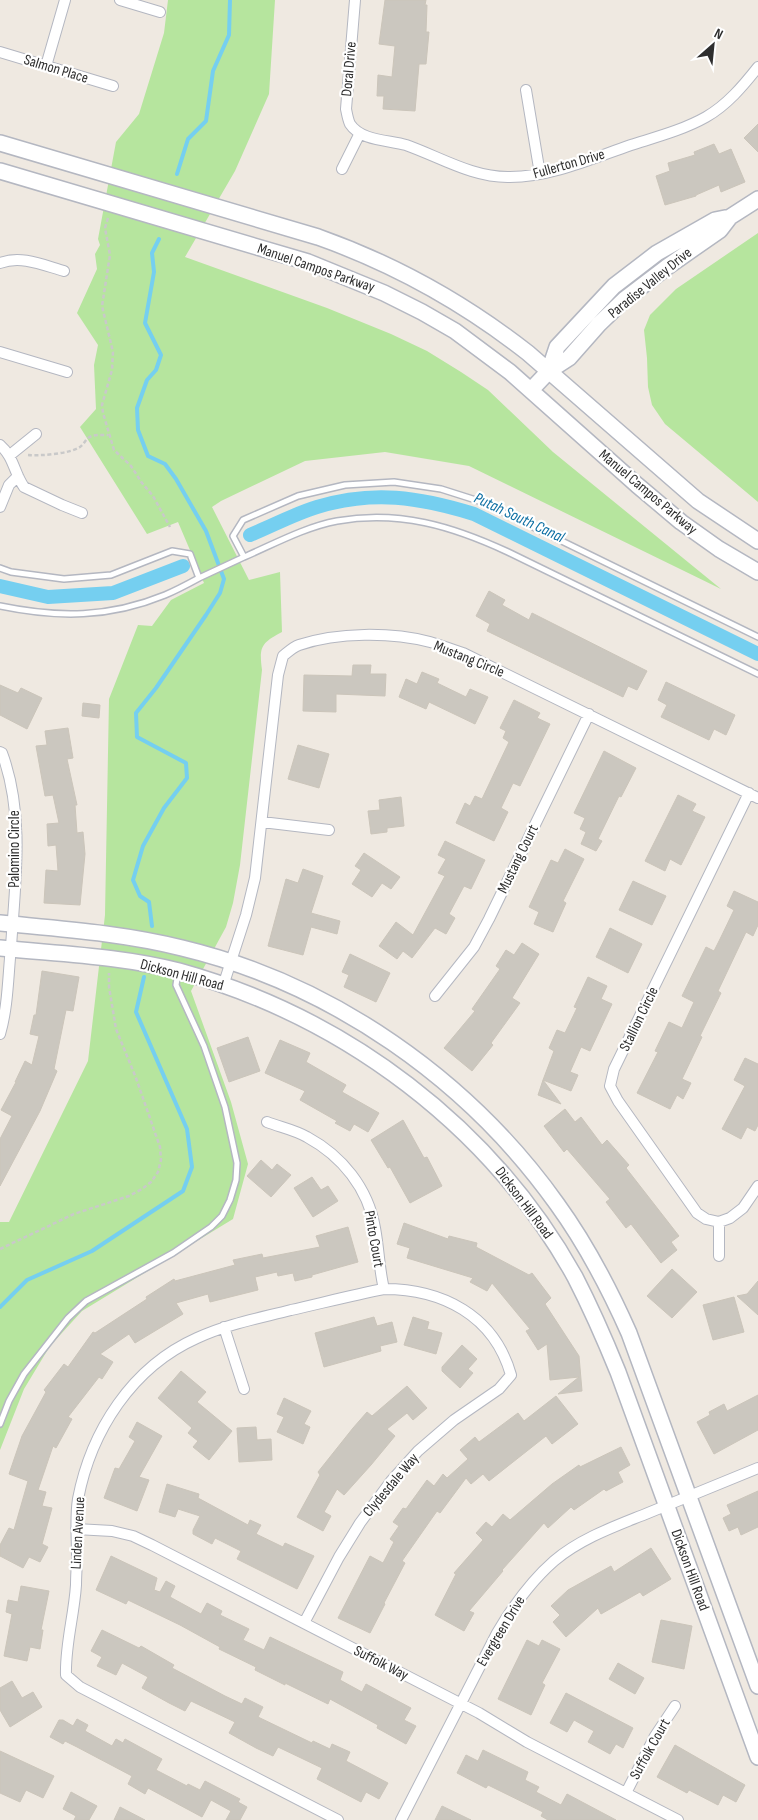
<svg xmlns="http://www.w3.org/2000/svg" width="758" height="1820" viewBox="0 0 758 1820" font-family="'Sofia Sans Condensed',sans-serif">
  <rect width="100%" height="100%" fill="#efe9e1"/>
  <path fill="#b6e59e" d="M168 0H275L269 94 235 171 185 257 327 308 391 334 427 351 461 372 488 390 553 452 721 589 469 466 385 452 305 461 221 501 212 507 249 580 280 572 282 632C261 643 259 647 262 670L240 865 233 903 226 927 191 991 231 1102 248 1164 233 1219 82 1311 50 1346 24 1389 0 1450V1222H9L88 1061 105 915 109 699 138 625 152 626 171 600 204 583 178 522 147 534 80 427 96 409 94 365 98 345 77 313 97 269 95 254 100 245 98 239 116 142 139 114 164 33Z
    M758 233V502L665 424 652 405 648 387 647 358 644 330 650 315 676 289Z"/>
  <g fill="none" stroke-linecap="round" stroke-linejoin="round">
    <path stroke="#75cff0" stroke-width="4" d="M177 174 188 139 206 121 213 71 229 35 230 0
      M152 926 149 902 140 896 133 880 143 846 164 808 187 778 186 763 137 737 136 713 156 688 206 615 220 593 224 579 206 531 176 479 165 464 148 456 138 430 137 408 147 380 156 370 161 355 145 323 154 272 152 253 159 239
      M0 1307 27 1280 92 1251 183 1191 192 1167 187 1129 136 1012 144 977"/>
    <path stroke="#75cff0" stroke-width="14" d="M250 535C272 526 294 514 317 507 373 490 419 497 474 514L758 654
      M0 586 48 597 113 593 183 566"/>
  </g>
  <path fill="#cbc7bf" stroke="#cbc5ba" d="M385 0H426L425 5H427L426 32H429L426 64H419L415 111 383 109 384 96H377L378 75 392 77 395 46 379 44Z
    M758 124V152L744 138Z
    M714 144 719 154 731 149 745 182 721 192 719 185 696 195V196L665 205 656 176 670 171 668 163 695 155 694 152Z
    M489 591 505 600 502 605 529 620 532 613 647 671 637 690 628 686 623 697 487 631 490 624 476 616Z
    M353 665H371L370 674H386L385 696 336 694V712L303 711 304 675 352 676Z
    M422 672 439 679 437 683 466 697 470 689 488 697 475 724 429 702 426 709 399 697 406 679 417 684Z
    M666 682 735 715 726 735 714 729 709 740 661 717 667 705 658 700Z
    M0 685 18 693 21 688 42 698 27 729 0 715Z
    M514 700 540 713 537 718 550 724 520 786 513 783 501 808 508 812 494 841 456 823 465 803 470 806 475 796 482 799 509 742 503 738 506 731 500 728Z
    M83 703 100 705 99 718 82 716Z
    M68 728 73 758 67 759 77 805H75L77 833 83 832 85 854 80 905 44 903 46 870 58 871 56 845 48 846 47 824 59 823 53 795 45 796 36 746 47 745 45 731Z
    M298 745 329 754 319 788 288 779Z
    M604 751 636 768 621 797 619 796 598 839 602 841 596 851 581 844 586 832 580 829 585 818 574 813Z
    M678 795 696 804 692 811 705 817 681 865 670 859 665 871 645 861Z
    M401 797 404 826 387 828V832L371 834 368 811 380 810 379 800Z
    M445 841 485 860 471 889 464 886 449 914 455 918 446 934 435 928 412 958 403 951 397 959 379 946 396 922 413 935 445 876 438 873 446 859 438 855Z
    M565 849 584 859 563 901 566 903 553 932 534 924 539 912 529 907 551 860 558 863Z
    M364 853 400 877 391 889 382 883 372 897 352 884 361 870 355 866Z
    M303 869 323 876 311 913 340 921 337 934 311 927 303 955 268 946 286 879 298 883Z
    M633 881 666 896 652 925 619 910Z
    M734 891 758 902V925L753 936 746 932 718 991 721 993 700 1036 702 1037 682 1079 691 1083 683 1099 677 1095 670 1109 637 1093 658 1052 655 1051 669 1022 682 1028 694 1002 682 996 706 947 714 951 721 937 734 910 727 906Z
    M610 928 642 944 628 973 596 957Z
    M522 943 539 954 512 998 520 1003 491 1043 493 1045 472 1071 444 1048 475 1011 472 1009 500 969 496 966 506 950 514 955Z
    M350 954 390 973 376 1002 344 987 349 975 342 972Z
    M42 971 79 977 73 1011 66 1010 54 1069 57 1071 40 1111 0 1186V1139L12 1116 1 1110 16 1082H15L25 1061 32 1065 39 1036 30 1034 34 1015H36Z
    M588 977 607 986 601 999 612 1004 590 1051 581 1047 570 1072 578 1075 571 1091 543 1080 554 1051 549 1048 557 1030 565 1033 577 1008 574 1007Z
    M248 1037 260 1071 229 1082 217 1048Z
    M280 1040 310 1053 306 1062 346 1085 342 1092 379 1113 368 1132 354 1124 350 1131 335 1123 337 1121 300 1100 305 1091 265 1073Z
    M745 1058 758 1064V1125L755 1131 747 1127 741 1139 722 1129 745 1086 734 1080Z
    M543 1080 561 1104 538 1095Z
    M565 1109 575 1122 581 1117 602 1145 607 1140 629 1165 626 1168 679 1236 671 1242 677 1250 661 1263 631 1224 626 1228 606 1202 610 1199 567 1149 564 1152 544 1126Z
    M403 1120 424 1158 427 1157 442 1186 410 1203 390 1167 388 1168 371 1140Z
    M261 1160 272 1170 277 1164 291 1175 271 1197 247 1176Z
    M312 1177 321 1190 328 1186 338 1201 313 1217 294 1188Z
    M404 1223 448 1239 449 1236 477 1243 476 1247 529 1275 532 1273 551 1298 545 1304 579 1356 582 1391 558 1394 579 1377 550 1380 547 1344 538 1350 526 1331 530 1329 492 1283 487 1291 470 1282 473 1278 407 1258 410 1248 397 1244Z
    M348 1227 358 1262 312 1275V1277L295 1281 293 1273 278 1276 277 1272 255 1277 258 1290 210 1302 208 1294 176 1303 183 1314 135 1343 129 1334 100 1354 113 1362 102 1379 99 1377 68 1417 72 1419 56 1448 53 1446 38 1490 46 1492 42 1506 52 1508 42 1544 48 1547 40 1562 29 1557 23 1568 0 1556V1545L9 1528 14 1530 28 1481 9 1474 22 1436 46 1392 44 1390 64 1364 68 1367 93 1332 95 1333 147 1299 146 1297 174 1279 175 1281 235 1265 233 1260 262 1254 263 1258 320 1247 316 1236Z
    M672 1269 697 1292 672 1318 647 1296Z
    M758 1281V1315L737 1296 747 1294Z
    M734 1297 744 1332 713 1340 703 1305Z
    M374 1317 377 1326 392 1322 397 1342 380 1346 381 1351 324 1367 315 1333Z
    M413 1317 429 1322 427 1329 442 1333 436 1354 404 1345Z
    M462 1345 477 1359 468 1369 473 1373 460 1388 442 1371V1367Z
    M181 1371 206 1392 197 1402 232 1431 209 1460 193 1447 198 1441 188 1433 192 1428 158 1398Z
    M407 1386 427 1408 413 1420 407 1413 387 1429 395 1436 371 1465 344 1495 337 1489 324 1512 331 1516 323 1531 297 1517 320 1475 318 1472 353 1428 367 1412 372 1416Z
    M758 1395V1430L714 1454 697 1422 710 1415 709 1412 724 1404 727 1411Z
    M556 1396 578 1424 552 1444 546 1436 489 1481 483 1474 471 1484 466 1478 440 1513 437 1511 402 1561 405 1563 384 1603 385 1604 370 1633 338 1618 370 1556 383 1563 394 1542 390 1539 399 1526 393 1522 403 1508 406 1509 427 1480 434 1486 443 1474 447 1478 468 1459 460 1450 475 1437 479 1442 518 1413 524 1421Z
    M284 1398 311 1411 304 1424 310 1427 303 1444 277 1432 284 1417 277 1414Z
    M137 1422 162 1436 139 1477 149 1480 137 1511 104 1498 115 1468 119 1469 135 1441 129 1437Z
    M256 1427 257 1440 271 1439 272 1460 239 1462 237 1428Z
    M621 1447 630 1465 618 1472 623 1482 606 1491 604 1489 574 1510 571 1507 548 1528 544 1523 502 1570 503 1571 469 1611 474 1613 464 1631 435 1615 456 1574 454 1573 483 1540 476 1533 486 1522 492 1527 503 1514 510 1520 552 1484 579 1465 580 1467Z
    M167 1484 199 1494 198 1498 248 1525 250 1520 261 1525 256 1534 283 1547 285 1543 314 1556 297 1589 237 1559 241 1551 215 1538 212 1544 193 1534V1530L200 1516 178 1509 175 1517 159 1512Z
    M758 1491V1527L741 1535 738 1527 729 1531 723 1518 731 1514 727 1505Z
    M651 1548 671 1579 643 1596 640 1592 601 1614 598 1608 566 1637 553 1622 560 1615 551 1606 568 1590 611 1566 614 1572Z
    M111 1556 157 1578 154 1590 160 1592 166 1581 175 1586 170 1597 201 1614 207 1603 222 1611 220 1615 249 1629 243 1640 264 1650 270 1637 343 1672 340 1680 362 1692 366 1684 411 1708 404 1720 416 1726 406 1744 377 1728 378 1725 330 1699 328 1704 285 1683V1685L255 1670 256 1667 219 1649 220 1647 180 1625 128 1600 126 1604 96 1590Z
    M21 1586 49 1591 41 1630H43L40 1649 30 1647 27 1661 4 1656 12 1614 6 1612 8 1600 18 1602Z
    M661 1620 692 1626 684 1669 652 1662Z
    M102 1630 139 1648 141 1646 174 1665 172 1668 225 1696 242 1704 245 1698 263 1707 258 1717 312 1743 313 1741 330 1749 332 1744 350 1752 346 1761 388 1783 379 1799 366 1792 361 1802 317 1779 322 1768 278 1747 273 1756 256 1748 229 1733 235 1722 191 1701 185 1711 169 1703 142 1688 148 1677 122 1663 116 1675 97 1666 102 1657 91 1651Z
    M527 1640 539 1646 542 1640 560 1649 542 1683 545 1685 531 1715 498 1699Z
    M618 1663 644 1678 635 1694 609 1679Z
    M12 1681 22 1698 33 1692 42 1707 10 1727 0 1710V1688Z
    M566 1693 633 1728 623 1748 616 1744 610 1754 588 1742 594 1731 574 1720 567 1732 550 1723Z
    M77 1719 88 1725 85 1731 112 1746 116 1739 123 1743 125 1739 162 1759 156 1770 187 1786 188 1784 200 1790 205 1781 240 1799 238 1802 247 1807 240 1820H226L231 1811 211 1800 202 1817 148 1788 145 1794 128 1784 132 1776 77 1747 65 1741 63 1744 50 1737 59 1720H63L73 1726Z
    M675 1745 745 1785 736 1802 723 1795 718 1805 689 1790 687 1793 657 1777Z
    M483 1750 528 1772 525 1780 539 1787 536 1792 561 1805 567 1794 616 1820H548L541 1816 543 1812 488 1785 486 1788 457 1773 466 1755 478 1761Z
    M0 1751 54 1776 43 1798 26 1790 20 1802 0 1793Z
    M71 1792 97 1806 89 1820H74L76 1816 63 1809Z
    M442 1806 471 1820H435Z
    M120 1807 145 1820H114Z"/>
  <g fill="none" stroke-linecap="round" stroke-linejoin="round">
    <defs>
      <path id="lane" d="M244 557C274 544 305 527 337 521 399 510 452 526 508 552L758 674
        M0 568 11 572 64 579 111 575 172 551 190 554 199 578 244 557 233 536 243 520 298 496 345 485 394 482 441 489 482 502 758 637
        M0 606C58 618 109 618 165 595 177 590 188 584 199 578
        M0 1424 9 1401 24 1374 68 1318 86 1301 173 1253 211 1227 222 1216 230 1200 236 1180 237 1163 225 1107 204 1046 176 985 178 972"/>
      <path id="street" d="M120 0 160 12
        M355 0 346 109C347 114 348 120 350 124 361 141 389 140 406 145 440 157 473 178 510 177 552 177 593 158 631 145 656 137 683 130 706 117 727 105 743 86 758 67
        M0 52 113 86
        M46 66 65 0
        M526 90 540 174
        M342 169 360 133
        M0 263C21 255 43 265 64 271
        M0 352 67 372
        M0 445C14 457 14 473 24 487L62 505 82 513
        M10 455 36 434
        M0 507 9 485 18 476
        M0 752 2 753C25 815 15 883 11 947 8 976 8 1007 0 1034
        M749 793 614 1069 610 1086 618 1101 697 1213 706 1219 719 1222 730 1218 743 1208 758 1186
        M262 822 329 830
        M223 986 246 915 255 878 278 675 283 656C288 652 293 647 299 645 338 632 391 632 430 642 441 645 452 650 463 653L758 798
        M435 996 474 947 489 919 589 714
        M267 1122C280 1127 295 1130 307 1137 342 1156 368 1188 375 1228 379 1249 379 1269 384 1289
        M719 1222V1256
        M224 1327 244 1389
        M76 1529 112 1531 133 1536 152 1545 479 1713 527 1742 678 1820
        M304 1623 339 1557 360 1523 391 1481 418 1451 454 1420 499 1389 511 1375C494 1315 442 1289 384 1289 353 1295 322 1303 291 1310 260 1318 227 1324 197 1338 132 1367 91 1431 78 1499 75 1518 77 1536 77 1555 77 1565 76 1575 76 1585 74 1616 65 1645 66 1675L80 1687 338 1820
        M626 1793 655 1736 675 1706
        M401 1820 497 1633C513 1606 530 1582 554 1561 581 1538 616 1526 648 1513 685 1498 721 1483 758 1468"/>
      <path id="secondary" d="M0 143 318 237C394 264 463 302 528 353L698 501 758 541
        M0 171 308 262 384 293 422 312 455 331 510 372 637 485 681 522 719 549 758 572
        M549 371 557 347 614 286 657 253 715 220 730 217 758 199
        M531 390 549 371 569 358 599 324 625 299 667 267 720 230 730 217
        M0 923C61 929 122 933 182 948 332 984 468 1079 557 1204 586 1244 609 1288 629 1333L758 1686
        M0 948C59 954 121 956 179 971 345 1017 491 1126 575 1277 591 1308 605 1340 618 1372L758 1757"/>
    </defs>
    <use href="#lane" stroke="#b4b7c1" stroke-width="8"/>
    <use href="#street" stroke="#b4b7c1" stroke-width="12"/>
    <use href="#secondary" stroke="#b4b7c1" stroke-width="18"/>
    <path stroke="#c9c9c9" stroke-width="2.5" stroke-dasharray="4 2.5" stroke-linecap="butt" d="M108 218 105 228 110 255 102 306 113 352 112 370 102 405 103 413 114 450 131 466 142 483 153 496 170 527
      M28 455C40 456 69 454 80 447 83 445 85 441 88 438 94 434 101 435 108 435
      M0 1249 74 1214 129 1196 142 1189 151 1182 158 1172 161 1160 160 1147 136 1078 116 1029 109 987V973"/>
    <use href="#lane" stroke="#fff" stroke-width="5"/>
    <use href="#street" stroke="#fff" stroke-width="10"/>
    <use href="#secondary" stroke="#fff" stroke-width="15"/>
  </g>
  <g text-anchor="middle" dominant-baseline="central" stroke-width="4.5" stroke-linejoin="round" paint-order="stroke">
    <g font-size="15" fill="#2e2e2e" stroke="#fff">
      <text transform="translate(56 69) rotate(17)">Salmon Place</text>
      <text transform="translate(349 69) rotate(-85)">Doral Drive</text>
      <text transform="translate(569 164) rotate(-16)">Fullerton Drive</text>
      <text transform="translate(316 268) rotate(19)">Manuel Campos Parkway</text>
      <text transform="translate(650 283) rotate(-39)">Paradise Valley Drive</text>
      <text transform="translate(648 492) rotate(40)">Manuel Campos Parkway</text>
      <text transform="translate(469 659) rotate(22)">Mustang Circle</text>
      <text transform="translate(14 849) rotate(-90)">Palomino Circle</text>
      <text transform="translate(518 859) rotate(-64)">Mustang Court</text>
      <text transform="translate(182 975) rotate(15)">Dickson Hill Road</text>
      <text transform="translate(639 1019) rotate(-64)">Stallion Circle</text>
      <text transform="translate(524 1203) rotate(53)">Dickson Hill Road</text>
      <text transform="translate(374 1239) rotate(80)">Pinto Court</text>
      <text transform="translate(391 1485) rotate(-50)">Clydesdale Way</text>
      <text transform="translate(78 1533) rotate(-87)">Linden Avenue</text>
      <text transform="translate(690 1570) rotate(70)">Dickson Hill Road</text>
      <text transform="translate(501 1631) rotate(-59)">Evergreen Drive</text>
      <text transform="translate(381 1663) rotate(27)">Suffolk Way</text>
      <text transform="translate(650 1749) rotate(-61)">Suffolk Court</text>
    </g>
    <g font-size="16" font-style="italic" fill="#0d6fa3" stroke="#fff">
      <text transform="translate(519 518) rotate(25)">Putah South Canal</text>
    </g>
  </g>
  <g transform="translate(713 45) rotate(27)" stroke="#ffffff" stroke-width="4" paint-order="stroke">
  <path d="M0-4L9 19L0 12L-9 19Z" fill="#2e2e2e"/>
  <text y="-8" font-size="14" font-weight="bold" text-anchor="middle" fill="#2e2e2e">N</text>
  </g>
</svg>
